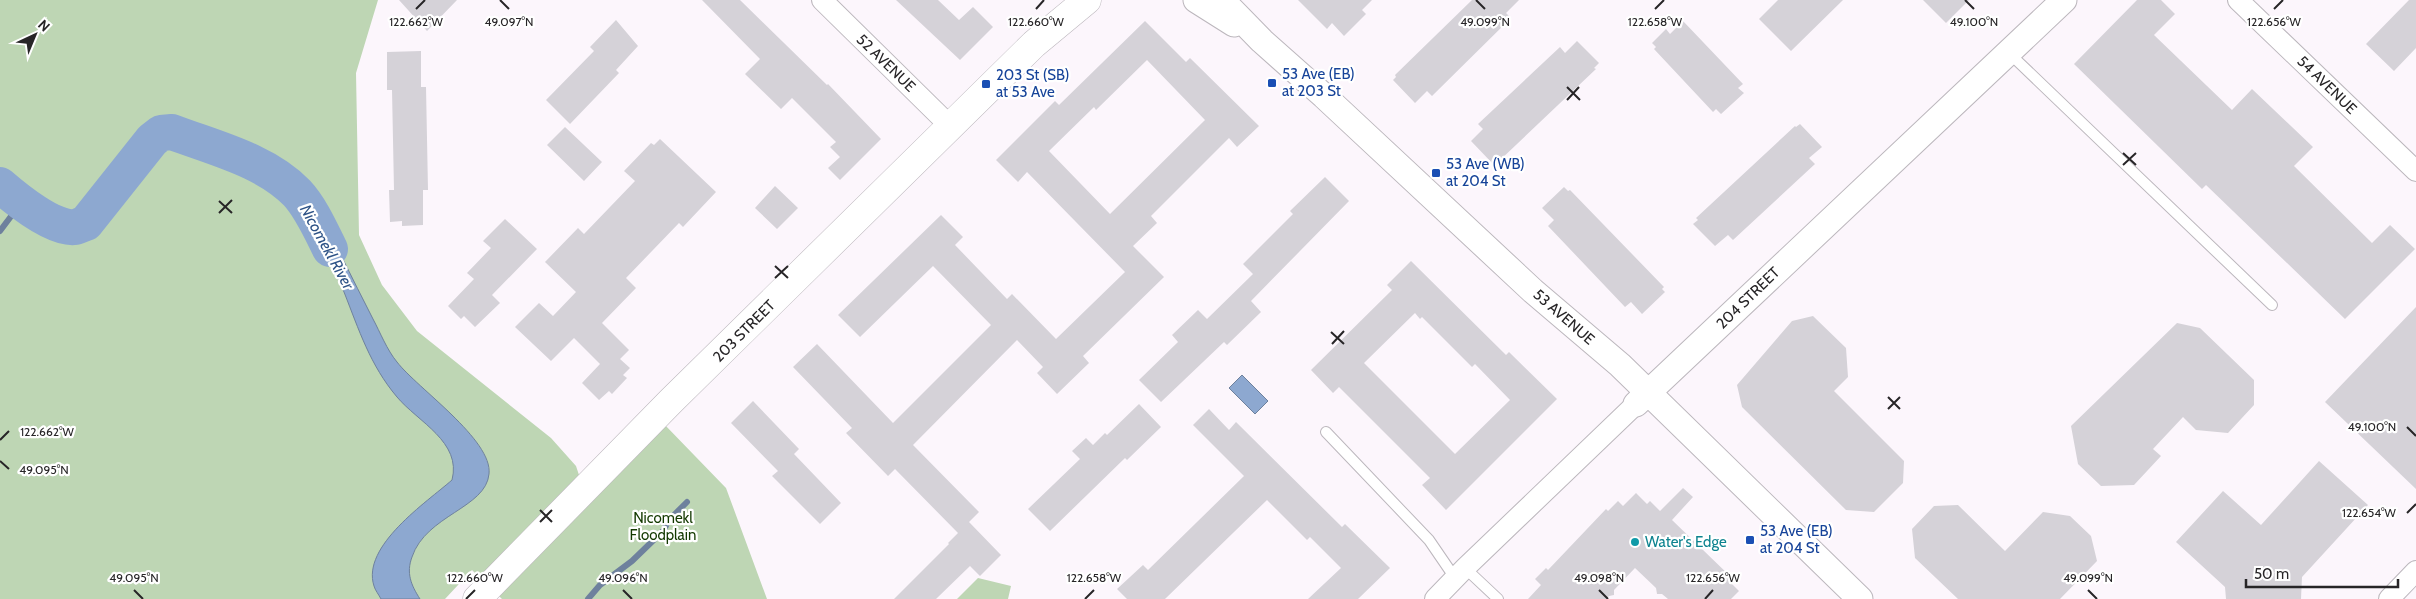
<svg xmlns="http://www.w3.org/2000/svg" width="2416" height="599" viewBox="0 0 2416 599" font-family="Cabin,sans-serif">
  <rect width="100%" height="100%" fill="#fcf6fc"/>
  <path fill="#bed6b4" d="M0 0H378L356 73 359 235 382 285 417 331 551 438 576 466 579 475 575 485 481 579 472 570 445 599H0Z
    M663 423 726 488 767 599H502L497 594Z
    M978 578 1011 586 1008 599H957Z"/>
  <path fill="#8da8d0" stroke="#6e819d" d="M312 197C332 237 352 278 373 319 380 332 387 350 397 362 417 388 493 440 489 474 486 508 426 515 412 557 406 573 411 585 420 599H381C379 595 375 590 374 586 361 546 427 502 452 480 462 442 418 422 397 397 370 365 359 330 344 292 332 264 318 237 304 210Z
    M1242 375 1268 401 1255 414 1229 388Z"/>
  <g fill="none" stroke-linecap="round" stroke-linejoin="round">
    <path stroke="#6e819d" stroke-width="6" d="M0 231 21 203
      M588 599 600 585 632 561 664 530 668 521 687 502"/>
    <path stroke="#8da8d0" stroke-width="36" d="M0 185C15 198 54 230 75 227 78 227 82 224 86 223L152 140 161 133 172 132C214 148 265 160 297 193 311 208 321 231 330 249"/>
  </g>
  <path fill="#d5d2d8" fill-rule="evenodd" d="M399 0H457L427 31Z
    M702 0H740L827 85 828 84 881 139 840 180 828 168 840 157 830 147 836 142 792 98 781 109 745 74 760 59Z
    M896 0H938L959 20 973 7 993 27 960 60Z
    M1298 0H1372L1362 10 1366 14 1344 36 1332 23 1327 29Z
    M1472 0H1519L1506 13 1511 18 1432 96 1427 91 1415 103 1393 80 1396 77 1395 75Z
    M1778 0H1843L1791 51 1759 19Z
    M1923 0H1969L1946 23Z
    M2137 0H2161L2175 14 2154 35 2232 110 2252 89 2313 147 2294 166 2372 243 2390 225 2415 249 2345 319 2206 185 2202 189 2074 64Z
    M2409 0H2416V48L2394 71 2366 44Z
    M616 20 638 46 616 70 619 73 570 124 546 100 594 51 590 47Z
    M1145 21 1186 62 1190 58 1259 126 1237 147 1229 138 1151 216 1157 223 1133 246 1164 277 1083 356 1089 363 1057 394 1037 373 1043 367 1017 340 913 445 979 512 969 522 1001 555 980 576 970 566 936 599H894L949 544 948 543 958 533 895 469 888 476 846 433 852 428 793 367 817 344 893 423 991 325 933 266 860 337 838 315 941 215 963 237 955 245 1007 299 1012 294 1056 339 1125 272 1027 172 1018 182 996 160 1055 101 1059 105ZM1147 60 1205 120 1110 214 1049 151 1094 107 1096 110Z
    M1683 21 1743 84 1738 88 1744 93 1721 114 1716 109 1713 112 1654 49 1656 47 1652 43 1666 29 1670 34Z
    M1577 41 1599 63 1594 68 1596 69 1498 162 1496 160 1493 164 1471 141 1483 129 1478 124 1560 47 1565 53Z
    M421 51V87H426L428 190H423V225L402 226V221L390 222 389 190H394L392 90H387V52Z
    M1800 124 1822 147 1809 158 1815 164 1733 240 1728 235 1715 246 1693 224 1698 220 1696 218 1795 126 1796 127Z
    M565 127 602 162 584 181 547 145Z
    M660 139 716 192 683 227 679 223 626 278 636 288 602 323 629 350 620 359 630 368 623 375 627 378 612 394 609 391 599 400 582 383 600 364 574 338 551 361 515 327 539 303 553 316 576 292 545 262 578 228 584 234 635 181 624 171 651 143 654 145Z
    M1325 177 1349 201 1251 301 1261 312 1227 345 1224 342 1161 402 1139 380 1178 342 1172 335 1198 310 1207 319 1253 274 1243 264 1293 214 1290 211Z
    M775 186 798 208 777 229 755 208Z
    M1564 187 1568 191 1570 190 1664 287 1662 289 1665 292 1642 314 1631 302 1625 307 1548 226 1554 220 1542 208Z
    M505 219 537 249 492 295 500 303 475 327 464 316 461 319 448 306 474 279 467 273 491 248 483 241Z
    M1411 261 1506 355 1509 352 1557 399 1446 510 1422 485 1430 478 1339 387 1333 393 1311 370 1392 290 1387 285ZM1415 313 1420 319 1422 317 1472 367 1475 364 1510 400 1455 454 1364 363Z
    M2416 307V489L2325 402Z
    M1813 316 1846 348 1848 377 1834 391 1904 461 1903 483 1874 512 1846 510 1742 407 1737 385 1792 321Z
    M2177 323 2200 328 2254 380V405L2228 433 2196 430 2183 417 2153 449 2161 456 2134 485 2101 486 2078 464 2071 426Z
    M753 401 799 449 794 454 841 503 820 524 772 476 778 471 731 423Z
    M1139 404 1161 427 1127 460 1125 458 1050 531 1028 509 1080 459 1072 451 1086 438 1093 445 1105 433 1107 435Z
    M1209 409 1229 430 1236 422 1342 527 1345 524 1390 568 1358 599H1308L1341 568 1310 537 1307 540 1267 500 1165 599H1127L1117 589 1143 565 1148 570 1244 476 1193 425Z
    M2319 461 2368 505 2302 577 2301 599H2226L2225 587 2176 542 2223 491 2261 525Z
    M1683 488 1693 497 1672 520 1732 578 1729 581 1739 591 1731 599H1668L1662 594H1657L1656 588 1635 568 1614 590V595L1609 596 1606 599H1528L1541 585 1535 579 1546 568 1548 570 1606 509 1608 511 1618 501 1623 506 1636 493 1647 504 1650 501 1660 511Z
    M1958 505 2005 551 2043 512 2070 516 2091 536 2097 561 2060 599H1958L1915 558 1912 529 1934 506Z"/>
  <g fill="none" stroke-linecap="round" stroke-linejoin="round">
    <defs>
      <path id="service" d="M2008 52 2272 305
        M1326 432 1429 540 1455 578
        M1465 568 1498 599"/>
      <path id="minor" d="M822 0 950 126
        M2238 0 2416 171
        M1435 599 1465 568 1636 404
        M2389 599 2416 571"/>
      <path id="tertiary" d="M1196 0 1234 24
        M1222 0 1262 41 1324 96 1533 291 1620 365 1860 599
        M1636 404 2064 0"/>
      <path id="secondary" d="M477 599 671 401 1034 44 1087 0"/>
    </defs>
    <use href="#service" stroke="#bcb7bd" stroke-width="12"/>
    <use href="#minor" stroke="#bcb7bd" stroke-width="22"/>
    <use href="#tertiary" stroke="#bcb7bd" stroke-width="27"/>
    <use href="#secondary" stroke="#bcb7bd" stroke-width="29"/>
    <use href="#service" stroke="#fff" stroke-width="10"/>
    <use href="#minor" stroke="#fff" stroke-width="20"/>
    <use href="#tertiary" stroke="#fff" stroke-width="25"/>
    <use href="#secondary" stroke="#fff" stroke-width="28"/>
  </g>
  <path fill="none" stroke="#272527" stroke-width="2" d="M500 0 509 9M1476 0 1485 9M1965 0 1974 9M416 9 425 0M1036 9 1044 0M1655 9 1664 0M2274 9 2283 0M1567 87 1580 100M1567 100 1579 87M2123 153 2136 165M2123 165 2136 153M219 201 232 213M219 213 232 200M775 266 788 278M775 278 788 266M1331 332 1344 344M1332 344 1344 331M1888 397 1900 409M1888 409 1900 397M2407 427 2416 436M0 440 9 431M0 461 9 469M540 510 552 522M2407 513 2416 504M540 522 552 510M134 590 143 599M623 590 632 599M1599 590 1608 599M2088 590 2097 599M466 599 475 590M1085 599 1094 590M1705 599 1713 590"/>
  <g fill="#1a4fb4" stroke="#fff" stroke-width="2">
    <rect x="1267" y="78" width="10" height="10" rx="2.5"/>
    <rect x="981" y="79" width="10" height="10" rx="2.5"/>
    <rect x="1431" y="168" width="10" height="10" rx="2.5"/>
    <rect x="1745" y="535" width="10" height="10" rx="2.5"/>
  </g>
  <circle fill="#0f9aa8" stroke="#fff" stroke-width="2" cx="1635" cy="542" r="5"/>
  <g text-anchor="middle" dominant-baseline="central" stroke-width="4.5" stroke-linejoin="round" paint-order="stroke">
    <g font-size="15" fill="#272527" stroke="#fff">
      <text transform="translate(886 63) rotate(44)">52 AVENUE</text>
      <text transform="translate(2327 85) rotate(44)">54 AVENUE</text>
      <text transform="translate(1748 298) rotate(-44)">204 STREET</text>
      <text transform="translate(1564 317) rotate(41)">53 AVENUE</text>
      <text transform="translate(744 331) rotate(-45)">203 STREET</text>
    </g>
    <g font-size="15" fill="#164399" stroke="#fff" text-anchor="start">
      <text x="1282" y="74">53 Ave (EB)<tspan x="1282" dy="17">at 203 St</tspan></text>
      <text x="996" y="75">203 St (SB)<tspan x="996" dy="17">at 53 Ave</tspan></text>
      <text x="1446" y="164">53 Ave (WB)<tspan x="1446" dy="17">at 204 St</tspan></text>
      <text x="1760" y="531">53 Ave (EB)<tspan x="1760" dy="17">at 204 St</tspan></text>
    </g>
    <g font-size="15" fill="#133900" stroke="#fff">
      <text x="663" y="518">Nicomekl<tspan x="663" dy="17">Floodplain</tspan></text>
    </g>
    <g font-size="15" fill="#0d838f" stroke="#fff" text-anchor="start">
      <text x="1645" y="542">Water's Edge</text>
    </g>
    <g font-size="16" font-style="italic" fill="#2d5286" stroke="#fff">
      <text transform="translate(327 247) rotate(61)">Nicomekl River</text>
    </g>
  </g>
  <g font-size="12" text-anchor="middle" fill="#272527" stroke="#fff" stroke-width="4.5" stroke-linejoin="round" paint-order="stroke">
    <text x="509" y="26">49.097°N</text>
    <text x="1485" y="26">49.099°N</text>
    <text x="1974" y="26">49.100°N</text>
    <text x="416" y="26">122.662°W</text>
    <text x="1036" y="26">122.660°W</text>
    <text x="1655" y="26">122.658°W</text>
    <text x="2274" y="26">122.656°W</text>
    <text x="2372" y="431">49.100°N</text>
    <text x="47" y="436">122.662°W</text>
    <text x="44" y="474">49.095°N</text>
    <text x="2369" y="517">122.654°W</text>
    <text x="475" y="582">122.660°W</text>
    <text x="1094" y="582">122.658°W</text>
    <text x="1713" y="582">122.656°W</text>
    <text x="134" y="582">49.095°N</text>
    <text x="623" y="582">49.096°N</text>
    <text x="1599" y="582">49.098°N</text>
    <text x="2088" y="582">49.099°N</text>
  </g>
  <g transform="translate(35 35) rotate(44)" stroke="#ffffff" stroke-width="4" paint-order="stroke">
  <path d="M0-4L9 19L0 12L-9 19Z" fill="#272527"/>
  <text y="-8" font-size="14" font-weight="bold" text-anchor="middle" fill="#272527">N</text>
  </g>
  <path d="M2246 579v8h152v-8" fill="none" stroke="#272527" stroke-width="2.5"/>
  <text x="2254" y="579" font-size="15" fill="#272527" stroke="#ffffff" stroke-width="4" paint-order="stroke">50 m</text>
</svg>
